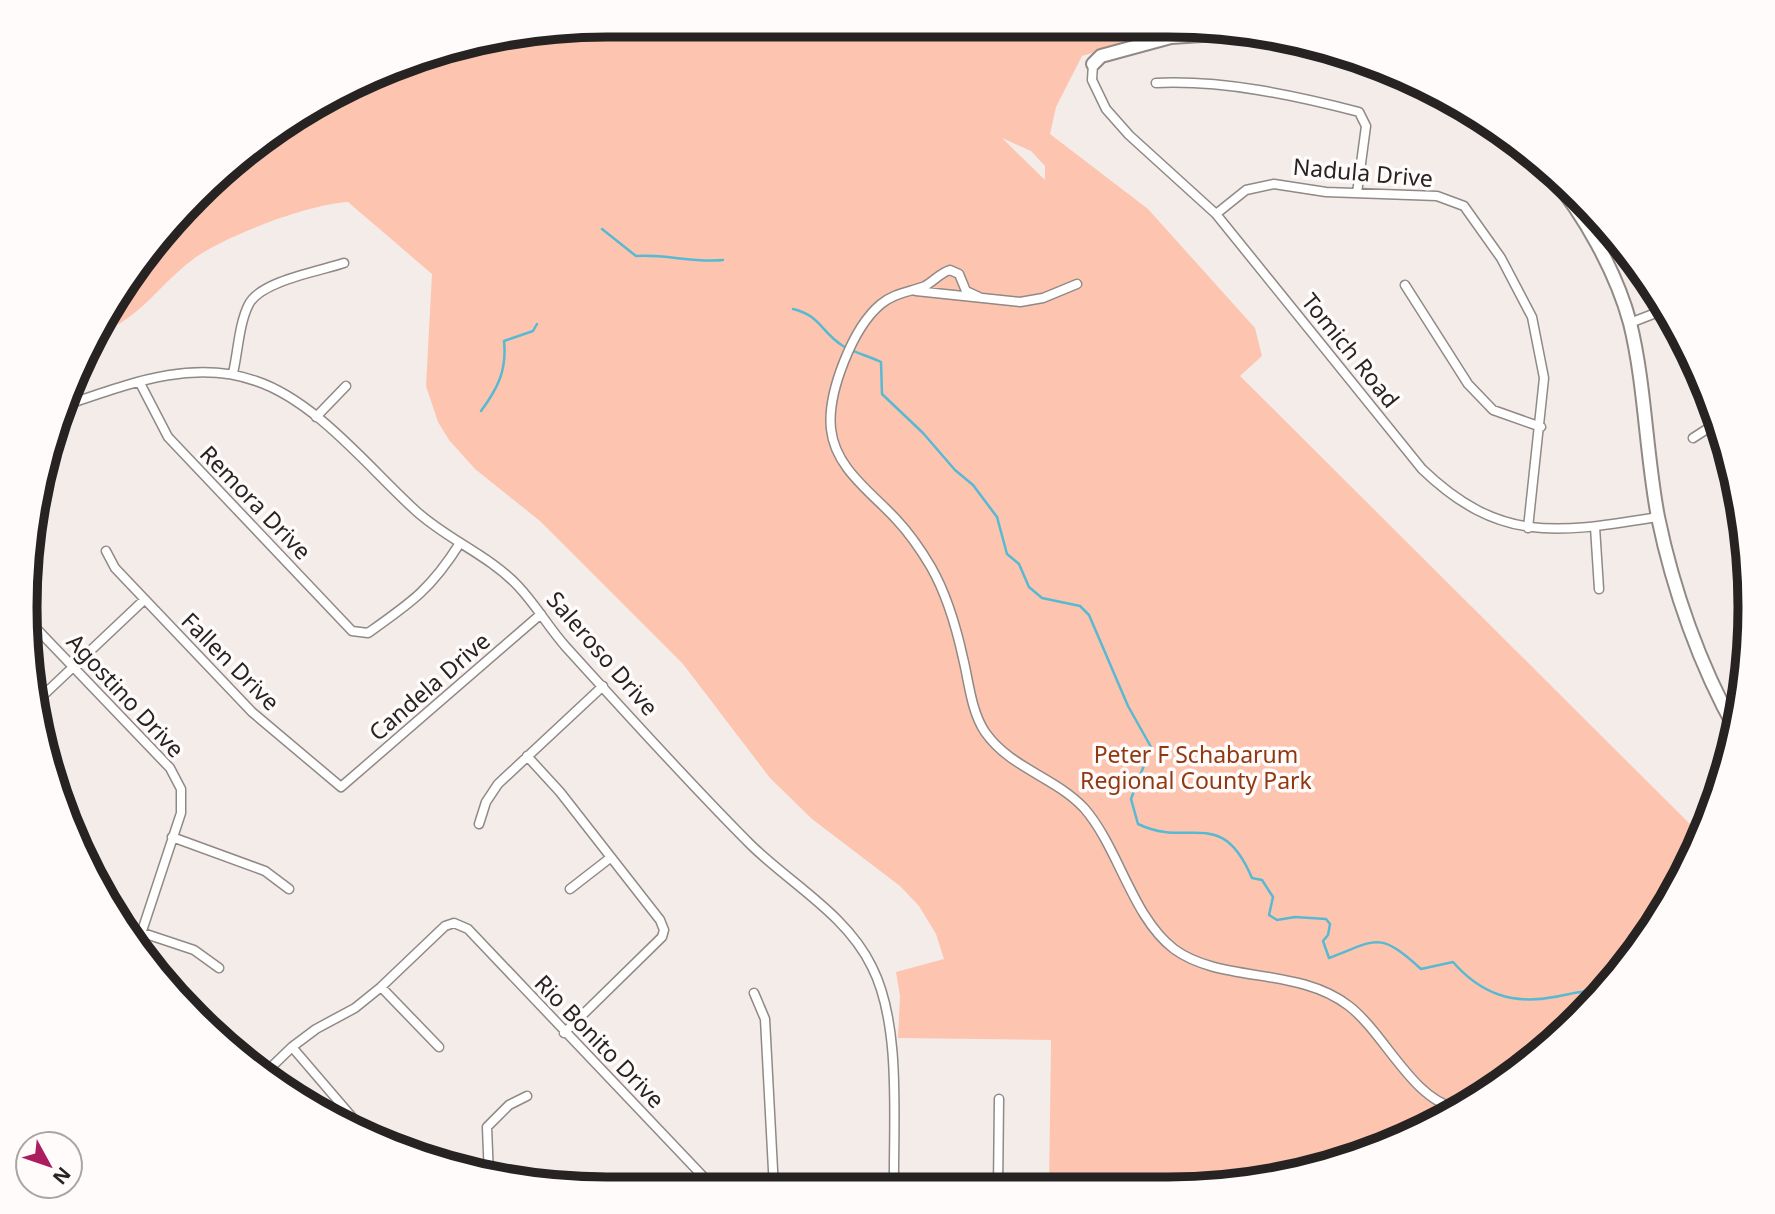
<svg xmlns="http://www.w3.org/2000/svg" width="1775" height="1214" viewBox="0 0 1775 1214" font-family="'Noto Sans',sans-serif">
  <rect width="100%" height="100%" fill="#f4ece9"/>
  <path fill="#fdc5b0" fill-rule="evenodd" d="M607 25H1168L1202 28 1158 33 1082 56 1056 107 1050 134 1148 209 1255 328 1262 356 1240 376 1703 837 1652 931 1580 1019 1426 1129 1281 1178 1168 1189H1049L1051 1040 898 1038 900 996 896 972 944 959 936 934 919 906 900 886 812 819 770 778 683 664 540 521 475 469 449 440 438 422 426 386 432 274 348 202C309 204 228 235 196 257 160 283 144 315 100 334L169 223 284 122 456 44ZM1002 138 1031 151 1045 166V180Z"/>
  <g fill="none" stroke-linecap="round" stroke-linejoin="round">
    <path stroke="#57b9d2" stroke-width="2.5" d="M602 229 636 256C666 254 693 263 723 260
      M793 309C821 316 820 331 843 346 855 353 869 356 881 362L882 394 923 433 955 470 973 485 997 517 1007 554 1019 564 1029 587 1042 598 1080 606 1089 615 1128 706 1151 747 1131 799 1138 824C1190 849 1221 805 1252 878L1262 880 1273 897 1269 915 1277 920 1295 917 1326 919 1330 924 1328 935 1323 941 1329 958C1377 940 1378 930 1421 969L1453 962C1481 994 1513 1005 1554 997 1572 994 1584 989 1602 992
      M481 411C498 388 507 370 504 341L533 331 537 324"/>
    <defs>
      <path id="street" d="M1093 64 1092 80 1106 109 1129 135 1216 214 1422 469C1500 544 1558 533 1658 517
        M1156 83C1223 80 1294 95 1359 112L1366 126 1357 193
        M1216 214 1246 190 1274 184 1326 192 1437 196 1464 206 1501 258 1532 317 1544 378 1528 528
        M1405 285 1468 384 1493 410 1541 427
        M916 291 1020 302 1043 298 1077 284
        M979 297 966 291 959 274 950 270C940 273 934 281 925 286 910 292 894 293 881 304 853 327 827 393 831 429 835 468 871 492 896 519 910 534 921 550 931 567 947 595 956 626 963 658 969 682 971 711 985 732 1010 768 1055 777 1084 808 1119 848 1132 917 1174 949 1222 984 1297 966 1349 1006 1384 1033 1413 1100 1456 1108
        M1630 323 1666 309
        M233 373C238 352 239 323 249 304 261 281 320 271 344 263
        M140 383 168 437 352 631 368 633C412 602 431 589 460 543
        M63 406C126 385 191 358 256 381 316 401 369 468 415 510 446 539 489 555 518 586 536 605 549 628 566 647 626 713 687 781 751 845 791 884 847 915 872 967 902 1026 893 1123 894 1189
        M316 417 346 386
        M1693 438 1718 422
        M1595 527 1599 589
        M106 551 115 568 252 712 341 787 541 614
        M33 625 170 768 181 789V813L139 940
        M35 703 144 600
        M527 756 560 792 660 920 664 930 662 937 564 1033
        M479 824 486 802 498 784 603 686
        M172 837 265 871 289 889
        M79 847 84 841
        M570 889 610 858
        M131 929 194 950 219 968
        M381 987 439 1047
        M754 993 765 1019 774 1189
        M292 1047 370 1138
        M263 1075 292 1047 316 1029 355 1008 381 987 445 926 454 923 468 929 715 1189
        M489 1177 487 1127 509 1105 527 1096
        M998 1189 999 1099"/>
      <path id="secondary" d="M1093 64 1101 56 1171 37 1248 32
        M1550 174C1584 215 1616 271 1630 323 1645 383 1646 455 1658 517 1673 590 1700 666 1736 730"/>
    </defs>
    <use href="#street" stroke="#908986" stroke-width="11"/>
    <use href="#secondary" stroke="#908986" stroke-width="16"/>
    <use href="#street" stroke="#fff" stroke-width="8"/>
    <use href="#secondary" stroke="#fff" stroke-width="12"/>
  </g>
  <g text-anchor="middle" dominant-baseline="central" stroke-width="7" stroke-linejoin="round" paint-order="stroke">
    <g font-size="23" fill="#262322" stroke="#fefbfa">
      <text transform="translate(1363 172) rotate(5)">Nadula Drive</text>
      <text transform="translate(1351 350) rotate(51)">Tomich Road</text>
      <text transform="translate(256 502) rotate(46)">Remora Drive</text>
      <text transform="translate(603 653) rotate(49)">Saleroso Drive</text>
      <text transform="translate(231 661) rotate(45)">Fallen Drive</text>
      <text transform="translate(429 686) rotate(-41)">Candela Drive</text>
      <text transform="translate(126 695) rotate(47)">Agostino Drive</text>
      <text transform="translate(600 1041) rotate(46)">Rio Bonito Drive</text>
    </g>
    <g font-size="23" fill="#8f3811" stroke="#fefbfa">
      <text x="1196" y="754">Peter F Schabarum<tspan x="1196" dy="26">Regional County Park</tspan></text>
    </g>
  </g>
  <path d="M0 0H1775V1214H0ZM607 37H1168A570 570 0 0 1 1738 607V607A570 570 0 0 1 1168 1177H607A570 570 0 0 1 37 607V607A570 570 0 0 1 607 37Z" fill="#fefbfa" fill-rule="evenodd"/>
  <path fill="none" stroke="#262322" stroke-width="9" d="M607 37H1168A570 570 0 0 1 1738 607V607A570 570 0 0 1 1168 1177H607A570 570 0 0 1 37 607V607A570 570 0 0 1 607 37Z"/>
  <g transform="translate(49 1165) rotate(130)"><circle r="33" fill="#fefbfa" stroke="#a8a5a4" stroke-width="2"/>
  <path d="M0-5L12 26L0 18L-12 26Z" fill="#aa1d5e"/>
  <text y="-10" font-size="19" font-weight="bold" text-anchor="middle" fill="#262322">N</text>
  </g>
</svg>
